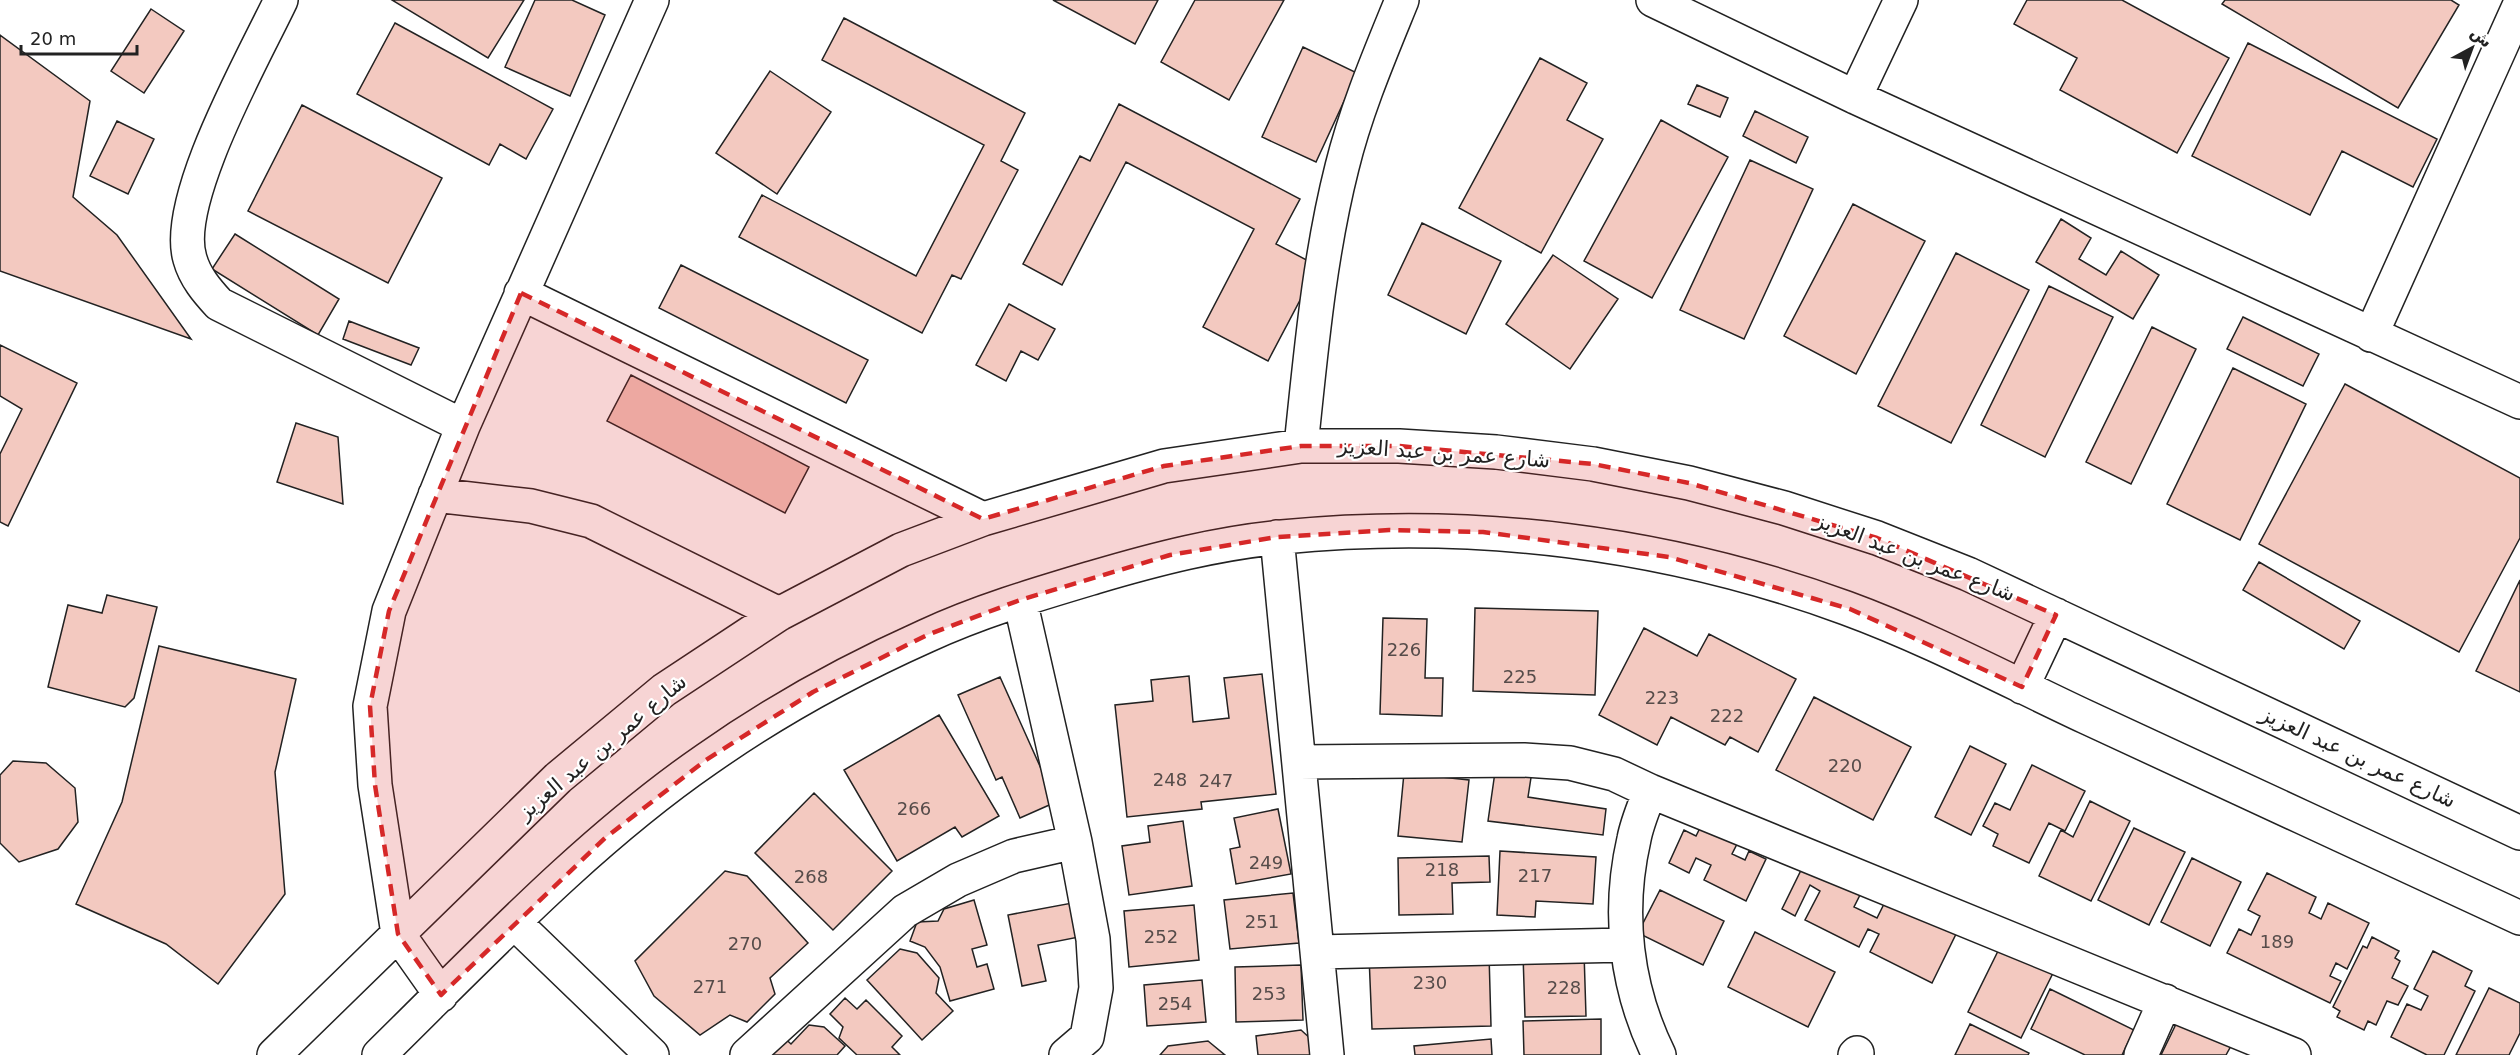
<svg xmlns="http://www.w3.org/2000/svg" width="2520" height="1055" viewBox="0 0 2520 1055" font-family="'DejaVu Sans','Noto Naskh Arabic',sans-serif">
  <rect width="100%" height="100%" fill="#fff"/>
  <path fill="#f3c9c0" stroke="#222" stroke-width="1.5" d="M392 0H524L488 58Z
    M535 0H572L605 15 570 96 505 67Z
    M1053 0H1158L1135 44Z
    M1195 0H1284L1229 100 1161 62Z
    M2027 0H2122L2229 58 2177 153 2060 90 2077 58 2014 24Z
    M2225 0H2451L2459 5 2398 108 2222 4Z
    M151 9 184 31 144 93 111 71Z
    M844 18 1025 113 1001 161 1018 170 961 279 952 275 922 333 739 237 762 195 916 276 984 145 822 60Z
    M395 23 553 109 526 159 500 144 489 165 357 94Z
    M0 35 90 101 73 197 117 235 191 339 0 271Z
    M2248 43 2437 139 2413 187 2342 151 2310 215 2192 156Z
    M1303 47 1357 73 1316 162 1262 137Z
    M1540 58 1587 83 1567 120 1603 139 1541 253 1459 208Z
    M770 71 831 112 777 194 716 153Z
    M1697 85 1728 98 1720 117 1688 104Z
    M1119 104 1300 199 1276 244 1318 266 1268 361 1203 327 1254 229 1126 162 1062 285 1023 264 1080 156 1090 161Z
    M302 105 442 178 388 283 248 211Z
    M1755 111 1808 137 1796 163 1743 136Z
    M1661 120 1728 157 1652 298 1584 261Z
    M117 121 154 139 128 194 90 176Z
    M1750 160 1813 189 1744 339 1680 310Z
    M1853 204 1925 241 1856 374 1784 336Z
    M2061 219 2091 238 2079 259 2106 275 2121 251 2159 275 2133 319 2036 262Z
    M1422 223 1501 261 1466 334 1388 295Z
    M235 234 339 299 318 335 212 269Z
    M1956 253 2029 290 1951 443 1878 406Z
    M1553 255 1618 299 1570 369 1506 324Z
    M681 265 868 360 846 403 659 308Z
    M2049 286 2113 317 2045 457 1981 425Z
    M1009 304 1055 329 1038 360 1021 351 1006 381 976 365Z
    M2243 317 2319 354 2303 386 2227 349Z
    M349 321 419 348 411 365 343 339Z
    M2152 327 2196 349 2131 484 2086 462Z
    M0 345 77 383 8 526 0 522V454L22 409 0 396Z
    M2233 368 2306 404 2240 540 2167 504Z
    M631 375 809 467 785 513 607 421Z
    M2345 384 2520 478V538L2459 652 2259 544Z
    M296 423 338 437 343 504 277 482Z
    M2259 562 2360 621 2344 649 2243 590Z
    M2520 580V692L2476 671Z
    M107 595 157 607 134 698 125 707 48 687 68 605 102 613Z
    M1475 608 1598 611 1595 695 1473 691Z
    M1383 618 1427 619 1425 678H1443L1442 716 1380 714Z
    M1644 628 1697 656 1709 634 1796 679 1758 752 1730 737 1725 745 1671 717 1657 745 1599 715Z
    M159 646 296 679 275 772 285 894 218 984 166 944 76 904 122 802Z
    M1262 674 1276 794 1201 802 1202 809 1127 817 1115 705 1153 701 1151 680 1189 676 1193 722 1229 718 1224 678Z
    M1000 677 1056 802 1020 818 1002 777 996 780 958 695Z
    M1814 697 1911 747 1873 820 1776 770Z
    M939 715 999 816 962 837 955 827 897 861 844 770Z
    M1970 746 2006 764 1971 835 1935 817Z
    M13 761 46 763 75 788 78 822 58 849 19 862 0 843V775Z
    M1496 765 1532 771 1528 797 1606 809 1603 835 1488 821Z
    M2032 765 2085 791 2065 831 2049 823 2029 863 1993 846 1998 834 1983 826 1995 803 2010 810Z
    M1404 773 1469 780 1462 842 1398 836Z
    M814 793 892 871 833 930 755 853Z
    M2090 801 2130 821 2091 901 2039 876 2061 830 2073 837Z
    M1278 809 1291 874 1236 884 1230 849 1240 847 1234 818Z
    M1183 821 1192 886 1129 895 1122 846 1150 842 1148 826Z
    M1701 826 1737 844 1732 854 1745 860 1749 851 1766 859 1746 901 1704 880 1711 865 1696 858 1689 873 1669 863 1684 830 1696 836Z
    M2134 828 2185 852 2149 925 2098 900Z
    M1500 851 1596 857 1593 904 1536 901 1535 917 1497 915Z
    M1489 856 1490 882 1452 883 1453 914 1399 915 1398 858Z
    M1807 858 1864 887 1854 907 1877 918 1887 898 1957 932 1932 983 1870 952 1879 934 1868 929 1859 947 1805 920 1820 891 1810 885 1795 916 1782 909Z
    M2192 858 2241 882 2210 946 2161 922Z
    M725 871 747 876 808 943 770 978 775 994 747 1022 730 1015 700 1035 654 996 635 961Z
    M2267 873 2316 897 2309 913 2321 919 2328 903 2369 923 2347 969 2336 963 2330 976 2341 981 2330 1003 2227 953 2239 929 2251 935 2260 916 2248 910Z
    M1660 890 1724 921 1703 965 1638 933Z
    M1293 893 1299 943 1230 949 1224 900Z
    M974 900 987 945 972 949 977 967 987 964 994 989 950 1001 940 967 925 947 910 941 917 922 938 921 944 909Z
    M1072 903 1079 937 1038 945 1046 981 1022 986 1008 915Z
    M1194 905 1199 960 1129 967 1124 911Z
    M1755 932 1835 972 1808 1027 1728 987Z
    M2372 937 2399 951 2395 958 2400 961 2392 978 2408 986 2398 1005 2387 1001 2376 1025 2368 1021 2364 1030 2337 1017 2340 1011 2333 1007 2363 946 2367 948Z
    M2001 945 2054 971 2021 1038 1968 1012Z
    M900 949 917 953 939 978 936 993 953 1011 922 1040 867 980Z
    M2433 951 2472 971 2465 986 2475 991 2444 1055H2427L2391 1037 2407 1004 2421 1010 2428 996 2414 989Z
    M1584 952 1586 1016 1525 1017 1523 954Z
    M1489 954 1491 1026 1372 1029 1369 956Z
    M1301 965 1303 1020 1236 1022 1235 967Z
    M1202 980 1206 1022 1147 1026 1144 985Z
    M2489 988 2520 1003V1033L2509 1055H2456Z
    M2050 989 2134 1030 2122 1055H2085L2031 1029Z
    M845 998 857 1009 866 1000 902 1036 892 1047 900 1055H857L839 1038 843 1027 830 1014Z
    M2179 1018 2232 1044 2226 1055H2161Z
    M1601 1019V1055H1524L1523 1021Z
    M1970 1024 2029 1053 2028 1055H1955Z
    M809 1025 824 1027 845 1046 837 1055H753L776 1030 791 1044Z
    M1301 1030 1312 1040 1314 1055H1258L1256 1036Z
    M1491 1039 1492 1055H1415L1414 1046Z
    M1208 1041 1225 1055H1160L1168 1046Z"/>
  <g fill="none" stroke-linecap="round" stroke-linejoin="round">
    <defs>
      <path id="minor" d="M281 0C254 57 172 201 190 259 195 277 207 291 219 304L463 426
        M1653 0 1855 97 2520 402
        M1855 97 1901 0
        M521 293 983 519
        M2371 335 2520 4
        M1301 446C1311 352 1319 258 1342 167 1356 110 1380 54 1402 0
        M435 495 531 506 591 521 779 614
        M1277 537 1327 1055
        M1020 600 1075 842 1093 939 1096 988 1087 1037 1066 1055
        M2022 687 2056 615
        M1299 762 1524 760 1570 763 1614 774 1650 791 2294 1055
        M1650 791C1644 807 1637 823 1634 839 1617 913 1626 988 1659 1055
        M515 923 652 1055
        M1317 952 1626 945
        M441 995 398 934 375 785 370 706 389 611 463 426 652 0
        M274 1055 558 778 664 690 779 614 901 550 983 519 1164 466 1301 446H1399L1496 452 1593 464 1689 483 1784 508 1877 538 1968 574 2520 833
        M379 1055C482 954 588 841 707 759 775 711 850 670 926 636 980 611 1038 594 1095 577 1156 559 1218 543 1282 537 1472 518 1666 542 1846 608 1928 638 2007 680 2086 717 2231 784 2375 851 2520 918
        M747 1055 905 911 958 880 1014 856 1075 842
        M1855 1055 1857 1053
        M2141 1055 2165 1001"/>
    </defs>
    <use href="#minor" stroke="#222" stroke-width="36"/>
    <use href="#minor" stroke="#fff" stroke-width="33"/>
  </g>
  <path fill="#d62828" fill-opacity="0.2" stroke="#d62828" stroke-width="4.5" stroke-dasharray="12 8" stroke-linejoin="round" d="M521 293 983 519 1164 466 1301 446H1399L1593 464 1689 483 1877 538 2056 615 2022 687 1850 609 1669 557 1483 532 1389 530 1277 537 1170 555 1020 600 927 635 813 692 706 760 605 838 441 995 398 934 375 785 370 706 389 611Z"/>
  <g text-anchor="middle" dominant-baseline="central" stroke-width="4.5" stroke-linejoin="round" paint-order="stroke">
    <g font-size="18" fill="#564c4a">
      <text x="1404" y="649">226</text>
      <text x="1520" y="676">225</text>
      <text x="1662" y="697">223</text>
      <text x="1727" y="715">222</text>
      <text x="1845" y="765">220</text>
      <text x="1170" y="779">248</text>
      <text x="1216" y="780">247</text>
      <text x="914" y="808">266</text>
      <text x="1266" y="862">249</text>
      <text x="1442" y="869">218</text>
      <text x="1535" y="875">217</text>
      <text x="811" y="876">268</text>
      <text x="1262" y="921">251</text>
      <text x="1161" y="936">252</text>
      <text x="2277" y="941">189</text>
      <text x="745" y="943">270</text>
      <text x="1430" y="982">230</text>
      <text x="710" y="986">271</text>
      <text x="1564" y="987">228</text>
      <text x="1269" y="993">253</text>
      <text x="1175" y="1003">254</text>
    </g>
    <g font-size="21" fill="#222" stroke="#fff">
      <text transform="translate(1444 453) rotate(4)">شارع عمر بن عبد العزيز</text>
      <text transform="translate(1915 557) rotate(21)">شارع عمر بن عبد العزيز</text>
      <text transform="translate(602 747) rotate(-40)">شارع عمر بن عبد العزيز</text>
      <text transform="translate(2358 757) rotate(25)">شارع عمر بن عبد العزيز</text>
    </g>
  </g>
  <g transform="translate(2472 48) rotate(41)" stroke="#ffffff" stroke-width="4.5" paint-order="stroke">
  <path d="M0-4.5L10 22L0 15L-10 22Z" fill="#222222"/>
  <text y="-9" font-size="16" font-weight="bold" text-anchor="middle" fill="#222222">ش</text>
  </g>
  <path d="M21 45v9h116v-9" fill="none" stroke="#222222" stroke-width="3"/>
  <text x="30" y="45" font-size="18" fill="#222222" stroke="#ffffff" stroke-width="4.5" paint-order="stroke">20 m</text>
</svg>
